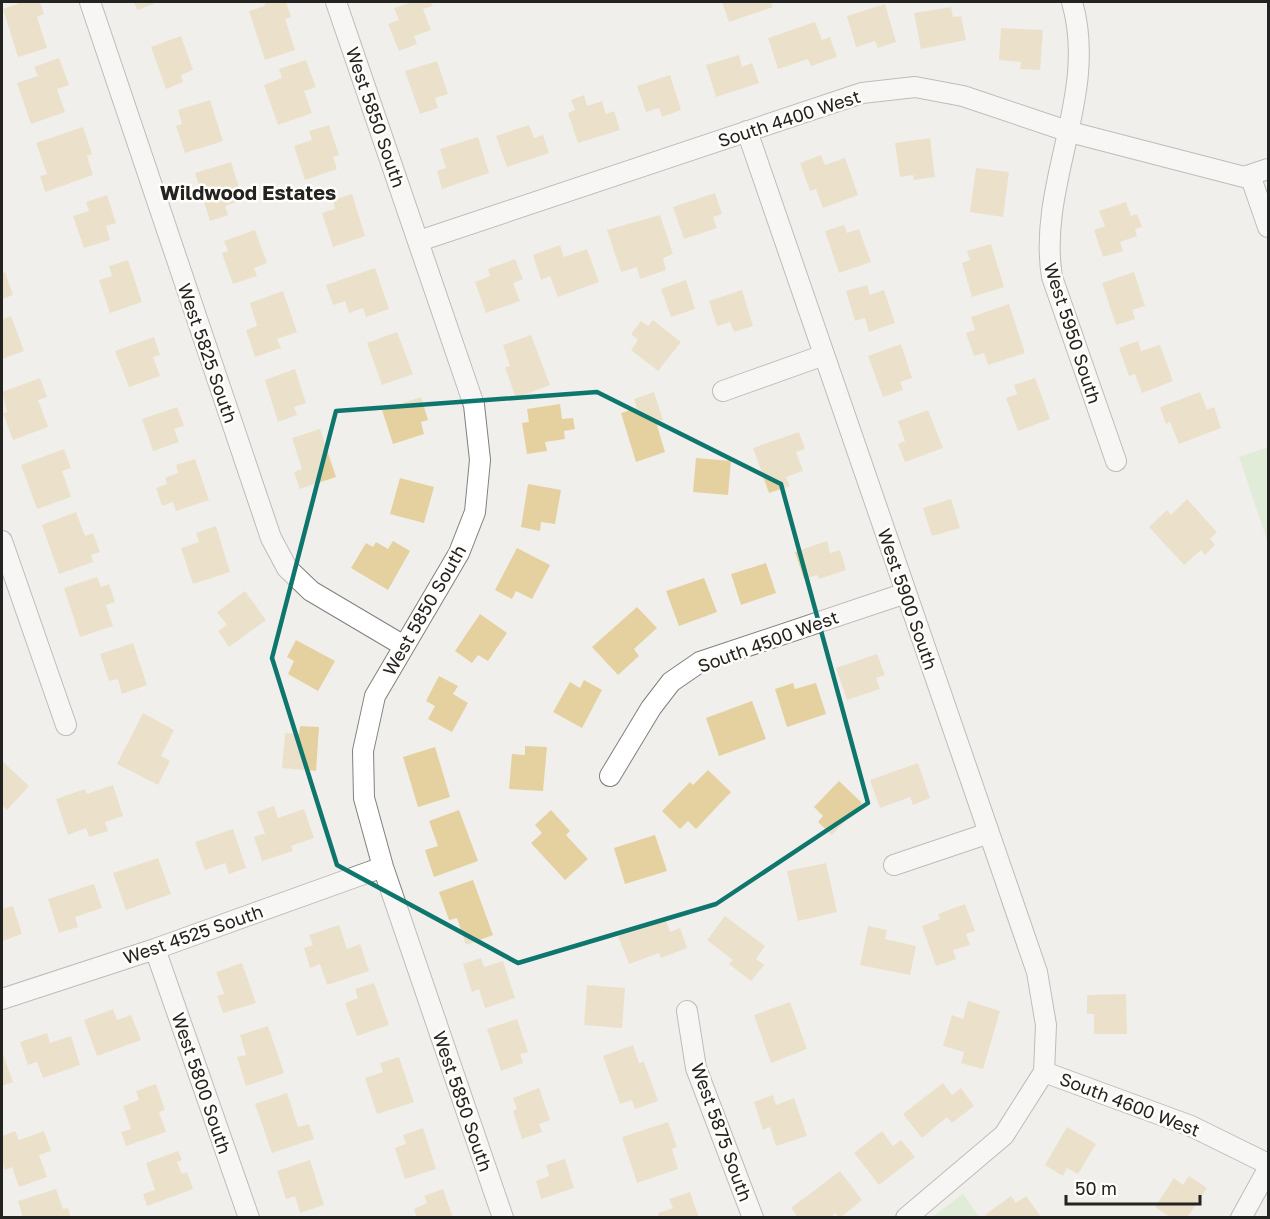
<svg xmlns="http://www.w3.org/2000/svg" width="1270" height="1219" viewBox="0 0 1270 1219" font-family="'Golos Text',sans-serif">
  <rect width="100%" height="100%" fill="#f1efec"/>
  <path fill="#cde8bc" d="M1268 447V543L1239 457Z
    M963 1194 979 1217H932Z"/>
  <path fill="#e5d19f" d="M17 2H40L44 14 37 17 47 48 18 57 3 9 18 4Z
    M134 2H159L137 10Z
    M264 2H286L291 17 285 19 295 50 265 60 249 11 265 6Z
    M412 2H431L433 6 423 9 431 30 414 36 417 44 399 51 388 24 399 20 394 8Z
    M722 2H771L773 7 729 22Z
    M885 4 896 42 878 48 875 41 856 47 847 16Z
    M951 7 953 17 961 16 966 40 921 49 914 13Z
    M815 22 822 40 830 37 837 57 811 66 808 59 778 69 768 38Z
    M1001 28 1043 30 1040 70 1020 69 1021 62 999 60Z
    M181 36 193 70 181 75 183 82 166 89 151 47Z
    M739 55 742 67 752 63 759 83 716 97 706 65Z
    M59 58 69 85 57 89 65 112 31 124 17 83 38 76 34 67Z
    M306 60 316 87 304 91 312 113 278 125 264 85 282 78 279 69Z
    M437 61 448 94 435 98 438 108 420 114 405 71Z
    M670 75 681 110 662 117 659 108 646 112 637 86Z
    M584 95 587 106 602 101 606 114 614 111 620 130 578 143 568 113 575 110 571 100Z
    M210 100 223 141 185 153 176 126 182 124 178 110Z
    M329 125 339 155 333 157 337 169 305 180 294 146 312 140 309 131Z
    M529 125 534 138 543 135 549 153 507 167 496 136Z
    M83 127 92 154 87 156 93 175 45 192 40 176 47 174 36 143Z
    M478 137 489 173 442 189 437 171 446 168 440 149Z
    M930 138 935 177 914 180 913 175 900 177 895 143Z
    M821 155 825 165 845 158 858 195 823 208 816 189 810 191 800 163Z
    M231 162 243 200 225 206 228 215 210 221 195 173Z
    M976 168 1009 172 1003 217 970 212Z
    M715 193 722 214 713 217 717 228 684 239 673 207Z
    M352 194 365 236 333 247 322 213 335 209 333 200Z
    M107 195 116 223 106 226 110 240 84 248 73 216 89 211 86 202Z
    M1126 202 1131 216 1137 214 1142 227 1135 229 1137 236 1120 242 1123 251 1103 257 1094 230 1105 226 1099 211Z
    M660 215 673 254 663 258 666 270 640 279 637 267 621 272 607 230Z
    M844 225 847 233 859 229 871 262 839 273 825 231Z
    M255 230 267 263 254 268 257 276 233 284 222 253 228 251 224 241Z
    M991 244 1004 287 972 297 962 263 970 260 967 251Z
    M560 245 564 257 587 249 599 282 558 297 550 276 541 280 533 255Z
    M515 259 523 279 513 283 520 301 486 313 475 282 490 276 488 269Z
    M128 260 142 302 110 313 99 280 112 276 109 266Z
    M375 268 389 309 366 317 363 308 349 313 345 301 333 305 326 285Z
    M5 272 13 295 2 299V273Z
    M1134 272 1145 306 1132 310 1135 319 1116 325 1102 283Z
    M686 280 695 309 671 317 661 289Z
    M867 285 870 295 884 290 895 323 869 332 865 318 855 321 846 291Z
    M742 290 753 326 734 332 730 322 717 326 709 301Z
    M283 291 297 332 277 339 281 348 255 357 246 330 257 326 250 303Z
    M1009 304 1025 353 988 365 984 353 974 356 966 333 975 330 971 317Z
    M11 316 24 351 2 359V320Z
    M653 320 681 342 658 371 631 350 638 340 631 334 641 321 648 326Z
    M397 332 413 374 382 385 367 343Z
    M531 335 550 385 516 398 505 367 510 366 503 345Z
    M154 337 160 355 153 357 160 376 129 387 115 351Z
    M1138 341 1141 351 1160 345 1173 381 1142 393 1135 374 1129 376 1119 348Z
    M901 344 912 378 900 382 903 390 883 397 868 356Z
    M295 369 306 403 294 407 297 415 278 422 265 380Z
    M40 378 47 397 38 400 48 427 13 440 3 413 7 412 2 392Z
    M1035 378 1050 419 1018 431 1006 398 1017 394 1014 385Z
    M654 392 663 420 656 422 665 452 636 462 621 413 637 408 634 399Z
    M1200 392 1207 410 1214 407 1221 428 1179 444 1170 422 1166 424 1160 407Z
    M421 397 428 420 421 422 424 434 393 444 382 410Z
    M560 404 562 419 573 418 575 429 564 431 565 439 545 442 547 451 527 454 522 423 529 422 527 409Z
    M177 407 184 426 174 429 179 442 153 451 142 419Z
    M928 410 943 448 905 462 898 444 905 441 898 421Z
    M320 429 336 477 300 489 294 472 302 469 292 438Z
    M799 432 805 449 796 452 803 471 786 477 790 486 769 493 753 448Z
    M64 449 71 468 62 471 71 497 37 509 21 465Z
    M696 458 731 461 728 495 693 492Z
    M195 459 209 500 176 511 173 502 162 506 156 488 167 484 165 478 178 473 176 465Z
    M400 478 434 487 424 523 390 514Z
    M528 484 561 490 555 524 541 522 540 531 521 527Z
    M951 499 960 528 932 536 923 508Z
    M1187 499 1217 532 1210 539 1215 545 1205 555 1201 550 1184 565 1149 527 1167 510 1171 515Z
    M76 512 85 536 93 533 100 552 91 555 93 562 59 574 42 525Z
    M216 526 230 572 193 584 181 548 199 542 196 533Z
    M393 541 410 551 388 590 351 568 366 543 373 547 376 542 388 549Z
    M827 541 830 553 840 550 846 570 819 579 817 575 804 579 795 552Z
    M517 548 550 565 532 599 516 591 512 599 495 590Z
    M766 563 776 593 741 605 731 574Z
    M97 577 101 587 109 584 115 602 106 605 113 626 80 637 64 588Z
    M704 578 717 612 679 626 666 591Z
    M245 591 266 620 229 647 218 631 227 625 217 612Z
    M637 607 657 628 634 649 639 656 618 675 592 647Z
    M480 614 507 633 488 661 478 655 472 663 455 651Z
    M296 640 335 661 318 691 288 674 294 661 287 657Z
    M133 643 147 685 122 694 118 679 109 681 100 654Z
    M877 654 885 675 876 678 880 689 847 700 836 668Z
    M439 676 458 686 453 694 468 703 452 732 428 719 435 706 426 701Z
    M584 680 602 690 582 728 553 712 570 682 580 688Z
    M793 683 795 689 816 683 826 714 787 727 775 689Z
    M752 701 766 739 719 756 706 718Z
    M143 713 174 730 161 756 170 761 158 785 117 764Z
    M300 726 319 727 316 771 282 768 285 733 299 734Z
    M525 746 547 747 543 791 509 789 512 754 525 755Z
    M435 747 450 797 418 807 403 757Z
    M2 761 29 786 7 810 2 805Z
    M918 763 930 798 913 805 910 797 880 808 870 780Z
    M708 770 731 792 696 829 688 821 680 829 662 811 690 782 693 785Z
    M839 781 862 803 832 835 818 822 823 816 814 807Z
    M113 785 123 816 105 822 108 831 89 837 86 828 68 835 56 799 85 789 87 794Z
    M274 806 278 818 304 809 314 838 291 846 293 851 262 861 254 837 265 833 257 812Z
    M459 810 478 861 434 877 425 850 438 846 429 821Z
    M551 810 570 831 566 835 588 859 565 880 531 843 542 833 535 825Z
    M233 829 246 868 229 874 225 863 205 870 195 842Z
    M655 835 667 871 625 884 614 848Z
    M158 858 171 894 126 910 113 873Z
    M826 863 837 912 798 921 787 871Z
    M473 880 493 935 466 945 457 918 449 920 439 892Z
    M94 884 102 908 75 917 78 927 59 933 48 899Z
    M965 904 975 931 966 934 970 945 953 950 956 959 936 966 922 926 940 919 938 914Z
    M13 906 22 934 2 941V909Z
    M725 916 765 946 756 959 764 965 751 981 729 964 733 960 707 940Z
    M665 918 670 932 680 928 687 948 661 958 659 953 629 964 618 936Z
    M339 925 347 949 360 944 369 971 327 985 320 964 310 968 304 948 313 945 309 935Z
    M868 926 887 930 885 939 916 946 910 975 860 965Z
    M481 958 484 967 503 961 515 998 485 1008 479 989 472 992 463 964Z
    M242 963 256 1003 223 1013 217 996 224 994 216 972Z
    M374 983 389 1025 357 1036 345 1003 358 998 355 989Z
    M587 985 625 988 622 1028 584 1025Z
    M1126 994 1127 1034H1094V1014H1087V995Z
    M968 1001 1000 1011 983 1069 961 1063 964 1052 943 1046 952 1015 963 1019Z
    M790 1002 807 1049 771 1063 754 1015Z
    M113 1009 117 1020 131 1015 141 1040 97 1056 84 1020Z
    M517 1019 528 1052 520 1054 523 1063 501 1071 487 1029Z
    M268 1026 284 1073 246 1086 237 1057 246 1055 240 1035Z
    M47 1033 50 1043 71 1036 80 1065 43 1078 37 1062 28 1065 20 1042Z
    M633 1045 639 1063 644 1062 658 1101 635 1109 632 1100 620 1104 603 1056Z
    M2 1051 13 1082 2 1086Z
    M399 1057 414 1102 377 1114 365 1078 383 1072 380 1063Z
    M943 1083 952 1095 961 1088 974 1106 952 1123 947 1117 922 1138 903 1114Z
    M156 1084 165 1110 159 1112 166 1132 126 1146 121 1132 131 1129 123 1106 139 1100 136 1091Z
    M539 1088 550 1120 539 1124 542 1132 522 1139 513 1111 517 1109 513 1098Z
    M287 1093 298 1127 309 1124 314 1139 272 1153 255 1104Z
    M773 1095 776 1105 794 1098 807 1136 776 1146 770 1127 763 1130 754 1102Z
    M668 1122 677 1147 672 1149 678 1169 637 1183 622 1137Z
    M1067 1127 1096 1144 1078 1174 1067 1168 1063 1176 1045 1165Z
    M423 1128 436 1169 405 1179 395 1148 406 1144 403 1135Z
    M15 1131 19 1140 44 1131 51 1151 39 1155 47 1177 19 1187 12 1167 5 1170 2 1160V1136Z
    M882 1131 893 1146 901 1140 915 1157 879 1185 854 1153Z
    M178 1151 182 1160 177 1162 182 1174 187 1172 193 1189 147 1206 143 1194 155 1190 146 1163Z
    M565 1159 574 1188 541 1199 536 1181 549 1176 546 1165Z
    M310 1160 324 1205 300 1213 295 1196 286 1199 277 1171Z
    M840 1171 862 1200 840 1218 835 1213 830 1218H798L791 1208Z
    M1189 1176 1207 1188 1187 1218H1171L1155 1207 1174 1178 1183 1185Z
    M56 1189 63 1209 68 1208 71 1218H23L18 1201Z
    M443 1189 453 1218H417L414 1209 427 1203 424 1196Z
    M690 1192 699 1218H659L658 1213 673 1208 669 1199Z
    M1011 1196 1016 1203 1026 1196 1042 1218H987L985 1215Z"/>
  <g fill="none" stroke-linecap="round" stroke-linejoin="round">
    <defs>
      <path id="street" d="M90 2 271 538 287 568 311 591 404 646
        M336 2 474 405 480 460 475 512 459 553 375 696 363 751 364 798 383 867 503 1218
        M1072 2C1099 95 1037 184 1052 277L1116 461
        M747 131 1037 972 1046 1025 1044 1072
        M1250 175 1268 227
        M419 241 862 93 915 87 963 96 1070 132 1244 177 1268 169
        M723 391 824 355
        M2 541 66 725
        M610 776 651 708 671 682 700 662 906 593
        M894 865 989 833
        M155 949 249 1218
        M2 999 155 949 383 867
        M687 1011 696 1068 753 1218
        M906 1218 1004 1135 1044 1072 1191 1126 1268 1164
        M1241 1218 1268 1169"/>
    </defs>
    <use href="#street" stroke="#81807d" stroke-width="22"/>
    <use href="#street" stroke="#fff" stroke-width="20"/>
  </g>
  <path d="M0 0H1270V1219H0ZM597 392 781 484 868 803 716 904 518 963 337 865 272 658 336 411Z" fill="#f1efec" fill-opacity=".55" fill-rule="evenodd"/>
  <path fill="none" stroke="#0f766e" stroke-width="4.5" stroke-linejoin="round" d="M597 392 781 484 868 803 716 904 518 963 337 865 272 658 336 411Z"/>
  <g text-anchor="middle" dominant-baseline="central" stroke-width="5" stroke-linejoin="round" paint-order="stroke">
    <g font-size="18" fill="#232322" stroke="#fefdfa">
      <text transform="translate(376 117) rotate(71)">West 5850 South</text>
      <text transform="translate(789 118) rotate(-18)">South 4400 West</text>
      <text transform="translate(1073 333) rotate(72)">West 5950 South</text>
      <text transform="translate(208 353) rotate(71)">West 5825 South</text>
      <text transform="translate(908 599) rotate(71)">West 5900 South</text>
      <text transform="translate(424 610) rotate(-60)">West 5850 South</text>
      <text transform="translate(768 641) rotate(-20)">South 4500 West</text>
      <text transform="translate(193 934) rotate(-19)">West 4525 South</text>
      <text transform="translate(202 1083) rotate(71)">West 5800 South</text>
      <text transform="translate(463 1101) rotate(71)">West 5850 South</text>
      <text transform="translate(1130 1104) rotate(21)">South 4600 West</text>
      <text transform="translate(722 1132) rotate(70)">West 5875 South</text>
    </g>
    <g font-size="20" font-weight="bold" fill="#232322" stroke="#fefdfa">
      <text x="248" y="192">Wildwood Estates</text>
    </g>
  </g>
  <rect width="1270" height="1219" fill="none" stroke="#232322" stroke-width="6"/>
  <path d="M1066 1195v9h134v-9" fill="none" stroke="#232322" stroke-width="3"/>
  <text x="1075" y="1195" font-size="18" fill="#232322" stroke="#fefdfa" stroke-width="4.5" paint-order="stroke">50 m</text>
</svg>
